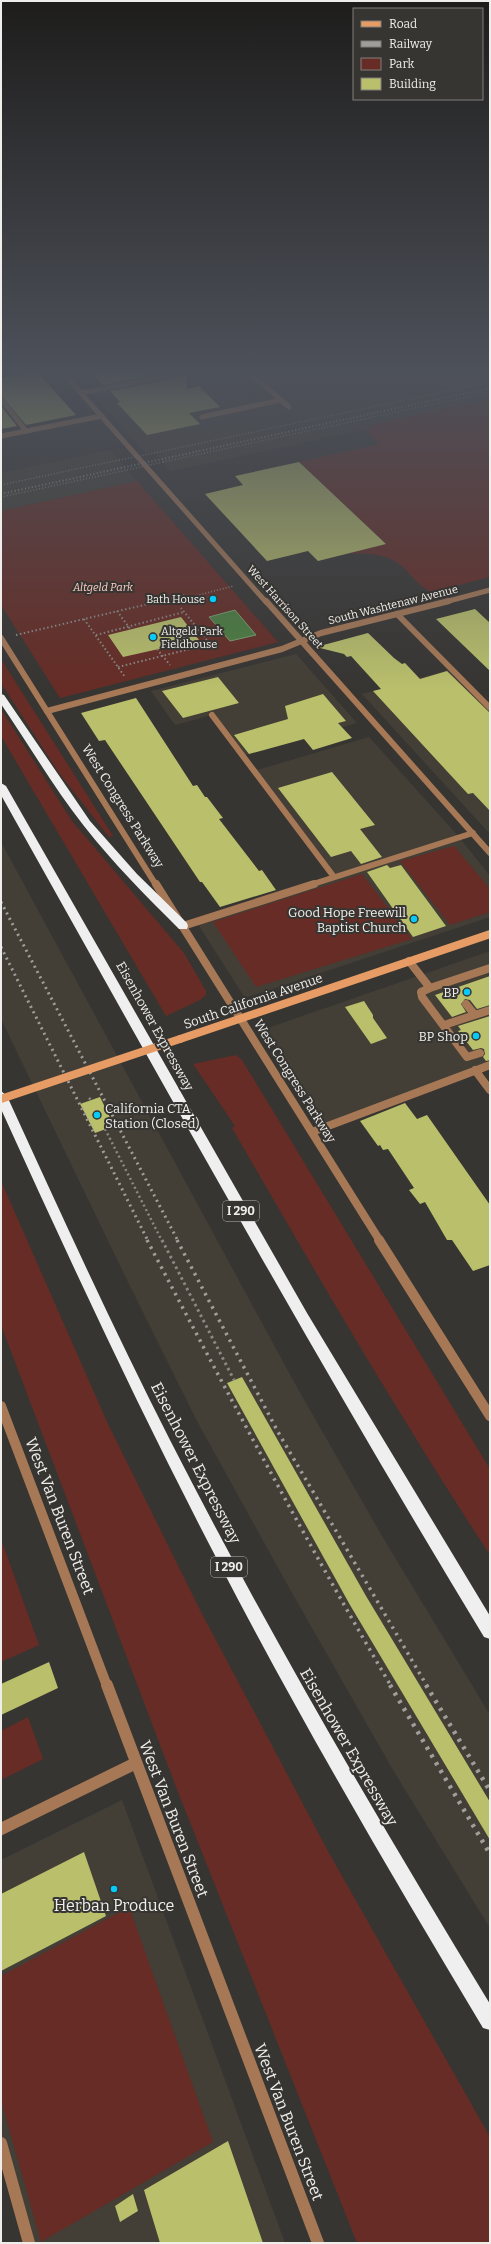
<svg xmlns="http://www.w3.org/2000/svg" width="491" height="2244" viewBox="0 0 491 2244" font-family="Bitter,serif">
  <rect width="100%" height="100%" fill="#373532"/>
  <path fill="#433f36" d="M185 375H490V399L370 425 372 428 171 471 153 451 145 453 92 393Z
    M110 450 137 481 1 511V473Z
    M296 654 357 723 242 756 212 715 175 725 151 691Z
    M452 669 490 708V834L362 694Z
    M369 737 459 837 490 876V917L245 998 196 921 334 877 254 771Z
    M1 842 294 1382 382 1536 490 1715V1928L393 1770 287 1584 197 1421 127 1280 1 1019Z
    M490 951V1065L325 1126 265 1029Z
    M122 1800 285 2243H29L1 2143V1860Z"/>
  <path fill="#662c25" d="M490 399V577L432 592C418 587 411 573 399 564 384 553 365 553 347 554L386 544 299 462 380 444 364 430 372 428 370 425Z
    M137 481 278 642 60 698 1 605V511Z
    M1 659 113 836 109 837 59 773 1 683Z
    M1 709 72 821 184 953 206 991V995L200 1000 166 1016 1 736Z
    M454 846 490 889V912L450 925 400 861Z
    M362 874 412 939 256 987 213 922Z
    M236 1055 242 1060 490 1469V1555C399 1416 315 1272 232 1128L235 1126 193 1064Z
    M1 1181 108 1424 201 1612 329 1853 490 2137V2243H357L176 1787 1 1325Z
    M1 1539 39 1645 1 1662Z
    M28 1717 43 1759 1 1780V1731Z
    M129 1907 213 2142 41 2242 1 2100V1976Z"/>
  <path fill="#4c7e40" stroke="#7da073" d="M235 610 256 635 230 641 209 617Z"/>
  <path fill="#b9bf6b" d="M20 375H40L76 415 26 425 1 395V378Z
    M94 375H153L103 385Z
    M177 375H186L187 389 199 386 220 407 189 413 200 424 147 435 117 403 120 402 110 391 174 379Z
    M1 406 17 426 1 429Z
    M299 462 386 544 318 561 308 551 267 561 205 494 243 485 235 476Z
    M475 609 490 623V671L436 619Z
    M181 617 199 640 123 657 108 635Z
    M368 633 394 658 402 664 405 663 420 679 447 671 490 713V811L473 793 468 794 373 691 381 689 351 656 347 657 344 654 316 647Z
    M218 677 239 703 183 718 162 691Z
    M323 694 346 721 338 723 352 738 313 750 304 739 249 754 234 735 288 719 285 706Z
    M136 698 193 786 197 785 205 797H207L223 818 219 819 259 871 262 870 276 890 220 907 202 882H200L105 740 99 741 81 713Z
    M332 772 375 825 360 829 382 857 361 864 351 851 331 857 278 788Z
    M387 865 390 868 401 865 446 926 413 937 367 872Z
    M490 976V1005L477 1009 470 1000 465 999 461 1004 466 1012 452 1017 435 995Z
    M364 1001 373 1015V1018L387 1038 371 1044 345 1007Z
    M490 1016V1060L486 1061 483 1057 485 1054 484 1049 481 1048 473 1050 458 1031 461 1030 458 1026Z
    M100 1097 114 1126 95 1133 80 1104Z
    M405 1103 417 1119 427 1115 490 1205V1265L473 1271 452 1240H447L425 1202 420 1204 409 1190 414 1188 388 1149 383 1150 380 1145 378 1146 360 1121Z
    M242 1377 366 1596 490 1802V1840L350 1605 227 1383Z
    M49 1662 58 1688 1 1715V1684Z
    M84 1852 106 1916 1 1971V1894Z
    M228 2141 263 2243H160L144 2190Z
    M133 2194 138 2211 120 2222 115 2206Z"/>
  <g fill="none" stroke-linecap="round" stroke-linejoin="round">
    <path stroke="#8b8986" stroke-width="1.5" stroke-dasharray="1 2" stroke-linecap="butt" d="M154 453 490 382
      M163 462 490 392
      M1 485 119 460
      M1 497 127 470
      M157 602 184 595 187 598 233 586"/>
    <path stroke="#8b8986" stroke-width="2" stroke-dasharray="1.5 2.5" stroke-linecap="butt" d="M117 611 131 630
      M84 619 125 677
      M16 635 161 601
      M96 635 184 612
      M157 649 170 665
      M118 667 210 644 181 608"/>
    <path stroke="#8b8986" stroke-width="2.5" stroke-dasharray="2 3" stroke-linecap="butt" d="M89 1098 91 1100
      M105 1129 162 1241"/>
    <path stroke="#8b8986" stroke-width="3" stroke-dasharray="2.5 3.5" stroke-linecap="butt" d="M162 1240 234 1380"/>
    <path stroke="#a67856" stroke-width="5" d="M1 399 26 431
      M202 417 281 400"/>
    <path stroke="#a67856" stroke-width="6" d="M397 614 490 708
      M212 715 334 877
      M310 885 473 833"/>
    <path stroke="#a67856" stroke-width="8" d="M183 926 314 884
      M409 961 430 988 490 968
      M430 988 421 992 422 997 467 1057 480 1053
      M466 1004 475 1015
      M444 1025 490 1010
      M475 1070 490 1090
      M312 1132 490 1065"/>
    <path stroke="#a67856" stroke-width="12" d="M1 2143 29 2243"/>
    <path stroke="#a67856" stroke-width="5" d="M252 375 289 407
      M81 393 173 375
      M1 436 102 416
      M445 602 490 590"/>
    <path stroke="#a67856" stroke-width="6" d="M47 711 282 649 321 633 449 601"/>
    <path stroke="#a67856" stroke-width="12" d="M1 1829 136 1763"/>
    <path stroke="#a67856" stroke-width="5" d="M65 375 266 602"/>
    <path stroke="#a67856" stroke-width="6" d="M266 601 490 853
      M1 638 156 885"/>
    <path stroke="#a67856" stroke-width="8" d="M156 884 380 1241"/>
    <path stroke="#a67856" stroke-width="10" d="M379 1240 490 1416
      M1 1406 107 1686"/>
    <path stroke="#a67856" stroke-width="12" d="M107 1685 318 2243"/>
    <path stroke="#e69c64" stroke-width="8" d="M180 1039 490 934"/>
    <path fill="#efefef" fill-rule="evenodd" d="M1 694 4 695 90 821 137 874 187 923 188 926 187 929H179C146 896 113 863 84 826 54 788 29 745 1 704Z
      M1 783 6 786 307 1313 490 1616V1639L484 1637C316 1360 159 1077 1 795Z
      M1 1091 7 1096C60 1212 113 1328 171 1442 269 1634 378 1820 490 2004V2030L483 2028C392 1876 302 1723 220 1565 142 1416 71 1263 1 1109Z"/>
    <path stroke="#9f9e9b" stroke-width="2" stroke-dasharray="1 2.5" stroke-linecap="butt" d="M1 494 490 388"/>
    <path stroke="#9f9e9b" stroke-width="3" stroke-dasharray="2 4" stroke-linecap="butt" d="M1 902 178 1241
      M1 947 148 1241"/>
    <path stroke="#9f9e9b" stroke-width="3.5" stroke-dasharray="2.5 5" stroke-linecap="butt" d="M147 1240C226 1390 305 1540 391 1686
      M177 1240 278 1432 427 1686"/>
    <path stroke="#9f9e9b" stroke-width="4.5" stroke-dasharray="3 6" stroke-linecap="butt" d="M390 1685 490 1854
      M426 1685 490 1791"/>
    <path stroke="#8b8986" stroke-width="1.5" stroke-dasharray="1 2" stroke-linecap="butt" d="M119 460 154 453
      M127 470 163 462"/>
    <path stroke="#e69c64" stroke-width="8" d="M1 1099 180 1039"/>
  </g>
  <linearGradient id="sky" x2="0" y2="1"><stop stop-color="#1e1d1c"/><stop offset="0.54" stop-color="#4d515a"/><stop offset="1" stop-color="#4d515a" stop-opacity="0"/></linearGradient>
  <rect width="491" height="689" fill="url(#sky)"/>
  <g fill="#06cbf9" stroke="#373532" stroke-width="1.5">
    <circle cx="213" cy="599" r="4"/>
    <circle cx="153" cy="637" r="4"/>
    <circle cx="414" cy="919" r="4"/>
    <circle cx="467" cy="992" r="4"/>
    <circle cx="476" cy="1036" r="4"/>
    <circle cx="97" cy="1115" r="4"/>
    <circle cx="114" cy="1889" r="4"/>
  </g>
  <g text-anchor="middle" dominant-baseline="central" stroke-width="4" stroke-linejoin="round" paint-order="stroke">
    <g font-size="11" font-style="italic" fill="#fdcdc5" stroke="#373532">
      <text x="103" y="587">Altgeld Park</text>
    </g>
    <g font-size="11" fill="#efeeeb" stroke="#373532" text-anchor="end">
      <text x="205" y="599">Bath House</text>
      <text x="161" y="631" text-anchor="start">Altgeld Park<tspan x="161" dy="13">Fieldhouse</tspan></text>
    </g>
    <g font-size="11" fill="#efeeeb" stroke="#373532">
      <text transform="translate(393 605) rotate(-14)">South Washtenaw Avenue</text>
      <text transform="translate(285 607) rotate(48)">West Harrison Street</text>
    </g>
    <g fill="#373532" stroke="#b8b6b4" stroke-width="1">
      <rect x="223" y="1201" width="36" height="20" rx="3"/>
      <rect x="211" y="1557" width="36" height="20" rx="3"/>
    </g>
    <g font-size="12" font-weight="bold" fill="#efeeeb">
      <text x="241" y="1211">I 290</text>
      <text x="229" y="1567">I 290</text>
    </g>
    <g font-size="13" fill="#efeeeb" stroke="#373532">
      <text transform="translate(123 806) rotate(58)">West Congress Parkway</text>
      <text transform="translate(253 1001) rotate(-19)">South California Avenue</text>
      <text transform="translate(155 1026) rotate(61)">Eisenhower Expressway</text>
      <text transform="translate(295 1081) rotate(58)">West Congress Parkway</text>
    </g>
    <g font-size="13" fill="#efeeeb" stroke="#373532" text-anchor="end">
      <text x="406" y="912">Good Hope Freewill<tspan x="406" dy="15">Baptist Church</tspan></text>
      <text x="459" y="992">BP</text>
      <text x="468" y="1036">BP Shop</text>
      <text x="105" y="1108" text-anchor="start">California CTA<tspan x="105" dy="15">Station (Closed)</tspan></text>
    </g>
    <g font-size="16" fill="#efeeeb" stroke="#373532">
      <text transform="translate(196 1463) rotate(63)">Eisenhower Expressway</text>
      <text transform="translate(60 1516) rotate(69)">West Van Buren Street</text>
      <text transform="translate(349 1747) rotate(60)">Eisenhower Expressway</text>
      <text transform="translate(174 1819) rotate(69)">West Van Buren Street</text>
      <text transform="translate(289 2122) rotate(69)">West Van Buren Street</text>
    </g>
    <g font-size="16" fill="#efeeeb" stroke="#373532">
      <text x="114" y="1905">Herban Produce</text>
    </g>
  </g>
  <rect width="491" height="2244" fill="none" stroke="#efeeeb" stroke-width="4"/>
  <rect x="353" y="8" width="130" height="92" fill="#373532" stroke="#817f7c"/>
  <rect x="361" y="21" width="20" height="6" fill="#e69c64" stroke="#817f7c"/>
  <text x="389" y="28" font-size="12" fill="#efeeeb">Road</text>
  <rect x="361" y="41" width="20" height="6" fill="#9f9e9b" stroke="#817f7c"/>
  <text x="389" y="48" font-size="12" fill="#efeeeb">Railway</text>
  <rect x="361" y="58" width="20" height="12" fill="#662c25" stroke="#817f7c"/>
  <text x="389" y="68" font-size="12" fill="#efeeeb">Park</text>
  <rect x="361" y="78" width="20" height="12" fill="#b9bf6b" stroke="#817f7c"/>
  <text x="389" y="88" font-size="12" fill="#efeeeb">Building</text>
</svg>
